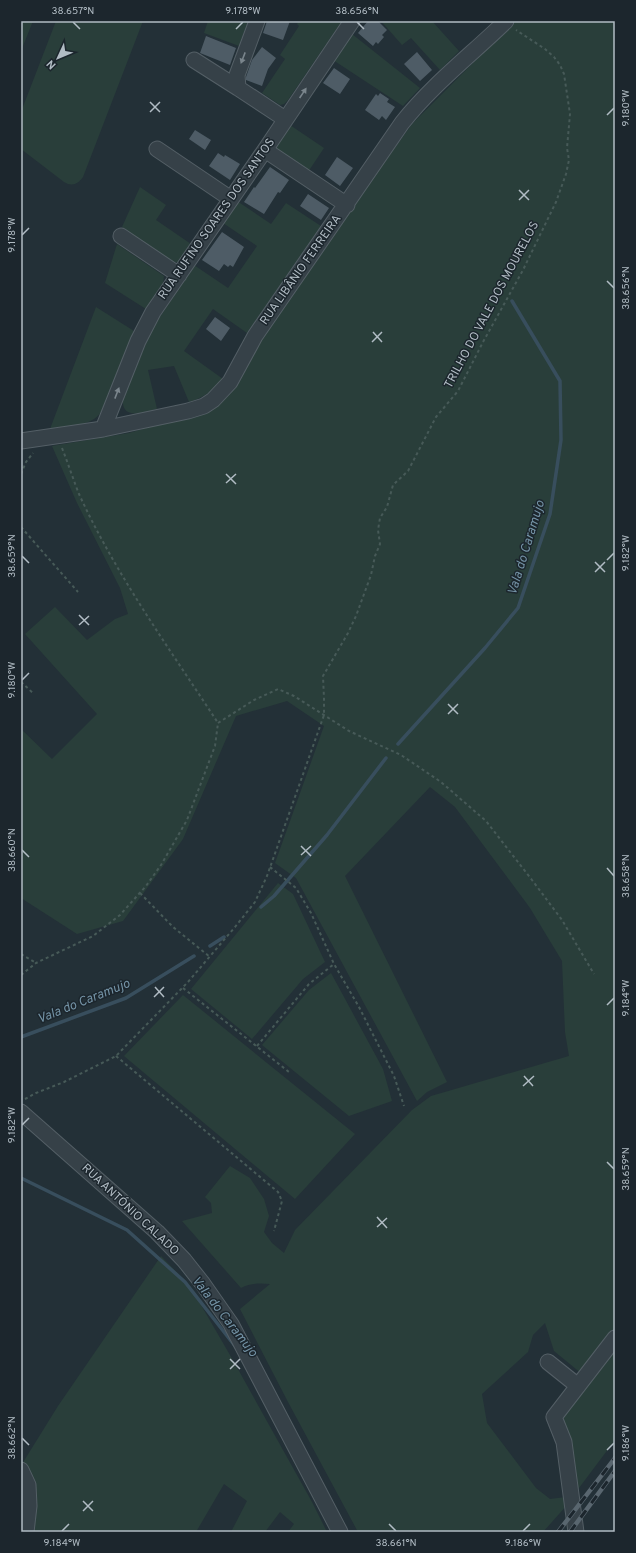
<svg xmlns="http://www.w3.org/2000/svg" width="636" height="1553" viewBox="0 0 636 1553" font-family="Overpass,sans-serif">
  <rect width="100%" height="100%" fill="#233037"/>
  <path fill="#293e3a" d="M21 21H33L21 51Z
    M56 21H143L83 177C78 184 72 187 64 182L21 149V112Z
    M208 21H248L239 46 204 33Z
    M299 21H342L288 100 284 104 280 105 262 93 285 59 280 55 299 26 297 24Z
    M381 21H432L459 51 440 70 411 38 402 45Z
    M515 21H615V1330L582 1374 554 1351 545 1323 533 1335 528 1352 482 1394 487 1423 536 1488 550 1499 566 1497 568 1504 543 1532H358L288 1402 240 1309 270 1284C260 1283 250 1283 241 1288L182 1221 212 1213 211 1203 205 1197 230 1166 250 1178 264 1199 269 1216 264 1232 272 1243 284 1253 295 1230 412 1110 431 1096 569 1056 565 1032 562 961 530 908 455 807 430 787 345 876 447 1082 427 1092 417 1101 296 878 275 863 324 726 287 701 236 716 183 839 123 921 77 934 21 898V729L52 759 97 714 25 634 55 607 87 640 115 619 128 614 120 588 77 503 52 446 129 433 214 408 231 393 244 363 302 276 412 124Z
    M352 34 420 88 403 106 333 60Z
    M290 125 324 148 308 172 277 150V145Z
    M140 187 166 205 156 220 191 244 178 262H175L169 261 122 227Z
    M237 201 271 224 286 203 321 226 247 333 213 309 184 351 223 379C213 390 204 398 189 402L174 366 148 370 157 409C145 412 121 421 123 399L152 329 194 265 228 288 257 246 223 223Z
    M117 244 164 276 163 283 146 309 105 283Z
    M96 307 134 331 101 412C91 427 67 426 50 429Z
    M278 883 293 894 325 962 303 979 252 1039 191 989Z
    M331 973 383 1069 392 1101 349 1116 262 1045 309 990Z
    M183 995 355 1134 295 1199 124 1056Z
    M161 1256 190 1286 234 1362 312 1502 327 1532H288L294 1524 280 1512 265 1532H231L247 1501 224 1484 196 1532H33L22 1464 58 1406Z
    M615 1346V1440L576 1492 560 1418Z"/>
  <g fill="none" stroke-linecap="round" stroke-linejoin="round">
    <path stroke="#384e5d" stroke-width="3.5" d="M398 744 485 648 518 608 550 514 561 440 560 381 512 301
      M261 907 274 896 327 835 386 758
      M210 946 224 937
      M21 1037 126 998 194 956
      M21 1178 127 1230 185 1282 235 1346"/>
  </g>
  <path fill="#4e5c66" d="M267 21H290L283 40 263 33Z
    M368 21H378L387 30 382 35 384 37 378 44 376 42 373 46 358 33Z
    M206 36 236 48 230 65 200 53Z
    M262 47 276 58 268 69 262 86 246 80V77L252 60Z
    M417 52 432 70 420 81 404 64Z
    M334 68 350 79 340 94 323 83Z
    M380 93 389 99 387 102 395 107 386 120 382 116 379 120 365 110 376 94 378 96Z
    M195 130 211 140 205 150 189 139Z
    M218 153 224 157 225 155 240 164 230 180 209 166Z
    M337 157 353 168 340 186 325 175Z
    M270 167 289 180 280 193 278 192 264 214 244 202 254 187 255 188Z
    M308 194 329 208 321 220 300 206Z
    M222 232 244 247 233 267 230 265 228 267 224 264 219 271 202 260Z
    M215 317 230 328 221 341 206 329Z"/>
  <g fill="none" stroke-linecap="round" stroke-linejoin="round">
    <defs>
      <path id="minor" d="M257 21 237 75 238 88 285 119
        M194 60 238 88
        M157 149 231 199
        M265 150 347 205
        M121 236 179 275
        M103 429 138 341 153 312 265 150 352 21
        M21 441 103 429 188 411 204 406 213 400 230 382 255 336 402 123C433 84 471 55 506 21
        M21 1112 157 1232 184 1260 203 1284 231 1324 340 1532
        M548 1362 578 1386
        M21 1470 28 1485 29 1506 26 1532
        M576 1532 564 1442 554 1417 615 1338"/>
    </defs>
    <use href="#minor" stroke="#545f66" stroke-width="17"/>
    <path stroke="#475a58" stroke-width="2" stroke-dasharray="3 3" stroke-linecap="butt" d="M62 448C68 463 73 479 79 494 116 575 169 648 218 723
      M21 474 26 462 33 453
      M21 527 78 592
      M21 682 34 694
      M218 723 254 700 278 689 294 696 349 731 401 755 441 782 486 821 532 880 562 920 594 974
      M270 867 296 888 311 913 334 964 359 1007 394 1076 404 1106
      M140 893 173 927 210 957
      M21 954 36 963
      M21 975 36 963 93 936 120 915 146 886 161 865 187 820 215 746 218 723
      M183 988 289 1072
      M257 1046 309 984 334 964
      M116 1056 278 1192 282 1201 274 1231
      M25 1099 36 1093 64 1082 116 1056 188 982 235 927 255 902 267 876 324 715V699L323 676 348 633 356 616 371 575 375 556 380 544 378 530 380 518 387 507 393 485 408 471 436 417 458 391 483 342 523 270 556 202 566 174 569 160 567 148 570 114 564 74 560 65 554 57 545 49 516 30"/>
    <use href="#minor" stroke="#364148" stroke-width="15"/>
    <defs>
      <path id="rail" d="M558 1532 615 1458
        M570 1532 615 1471"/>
    </defs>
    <use href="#rail" stroke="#59666f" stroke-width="4.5"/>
    <use href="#rail" stroke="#1c262d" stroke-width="3" stroke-dasharray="9" stroke-linecap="butt"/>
  </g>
  <defs><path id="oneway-solid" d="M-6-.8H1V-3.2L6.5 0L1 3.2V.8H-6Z"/></defs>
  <g fill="#7a858c">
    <use href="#oneway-solid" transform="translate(243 58) rotate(111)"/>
    <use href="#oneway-solid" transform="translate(303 93) rotate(-56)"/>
    <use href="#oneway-solid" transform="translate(117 393) rotate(-69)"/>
  </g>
  <path fill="none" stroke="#b1bcc4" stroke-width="1.5" d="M73 22 80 29M357 22 364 29M236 29 243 22M150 102 160 112M150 112 160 102M607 115 614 108M519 190 529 200M519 200 529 190M22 235 29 228M607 281 614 288M373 332 382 342M372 342 382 332M226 474 236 484M226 483 236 474M22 556 29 563M607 560 614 553M595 562 605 572M595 572 605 562M79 615 89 625M79 625 89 616M22 680 29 673M448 704 458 714M448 714 458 704M301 846 311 856M22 850 29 857M301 855 311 846M607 868 614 876M155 987 164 997M154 997 164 987M607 1005 614 998M524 1076 533 1086M523 1086 534 1076M22 1125 29 1118M607 1162 614 1169M377 1217 387 1228M377 1227 387 1218M230 1359 240 1369M230 1369 240 1359M22 1438 29 1445M607 1450 614 1443M83 1501 93 1511M83 1511 93 1501M389 1524 396 1531M62 1531 69 1524M523 1531 530 1524"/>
  <g text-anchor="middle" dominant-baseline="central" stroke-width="3" stroke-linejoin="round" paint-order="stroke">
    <g font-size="12" fill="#b1bcc4" stroke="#1c262d">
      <text transform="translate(217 219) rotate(-55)">RUA RUFINO SOARES DOS SANTOS</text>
      <text transform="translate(301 270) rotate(-55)">RUA LIBÂNIO FERREIRA</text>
      <text transform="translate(492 305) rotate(-62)">TRILHO DO VALE DOS MOURELOS</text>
      <text transform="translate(130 1210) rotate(43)">RUA ANTÓNIO CALADO</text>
    </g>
    <g font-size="13" font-style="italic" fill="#7493a6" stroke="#1c262d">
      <text transform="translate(527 548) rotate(-73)">Vala do Caramujo</text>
      <text transform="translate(84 1002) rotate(-22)">Vala do Caramujo</text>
      <text transform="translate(224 1317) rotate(52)">Vala do Caramujo</text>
    </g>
  </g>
  <rect width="636" height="1553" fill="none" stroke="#1c262d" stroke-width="44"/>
  <g transform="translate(58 58) rotate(226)" stroke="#1c262d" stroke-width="3" paint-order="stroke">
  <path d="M0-3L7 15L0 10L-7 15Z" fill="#b1bcc4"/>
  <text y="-6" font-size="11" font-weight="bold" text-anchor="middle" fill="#b1bcc4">N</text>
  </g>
  <rect x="22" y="22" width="592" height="1509" fill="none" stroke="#b1bcc4" stroke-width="1.5"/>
  <g font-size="10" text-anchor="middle" fill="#b1bcc4">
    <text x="73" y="14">38.657°N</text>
    <text x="243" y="14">9.178°W</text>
    <text x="357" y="14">38.656°N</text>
    <text transform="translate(625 108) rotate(-90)" y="4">9.180°W</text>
    <text transform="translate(11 235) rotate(-90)" y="4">9.178°W</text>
    <text transform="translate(625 288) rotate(-90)" y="4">38.656°N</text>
    <text transform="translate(625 553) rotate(-90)" y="4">9.182°W</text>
    <text transform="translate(11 556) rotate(-90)" y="4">38.659°N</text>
    <text transform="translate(11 680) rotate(-90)" y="4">9.180°W</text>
    <text transform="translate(11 850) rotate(-90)" y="4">38.660°N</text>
    <text transform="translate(625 876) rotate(-90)" y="4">38.658°N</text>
    <text transform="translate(625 998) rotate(-90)" y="4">9.184°W</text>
    <text transform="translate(11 1125) rotate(-90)" y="4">9.182°W</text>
    <text transform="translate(625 1169) rotate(-90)" y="4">38.659°N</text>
    <text transform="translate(11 1438) rotate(-90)" y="4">38.662°N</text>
    <text transform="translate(625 1443) rotate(-90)" y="4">9.186°W</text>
    <text x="62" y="1546">9.184°W</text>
    <text x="396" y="1546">38.661°N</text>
    <text x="523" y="1546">9.186°W</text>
  </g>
</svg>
